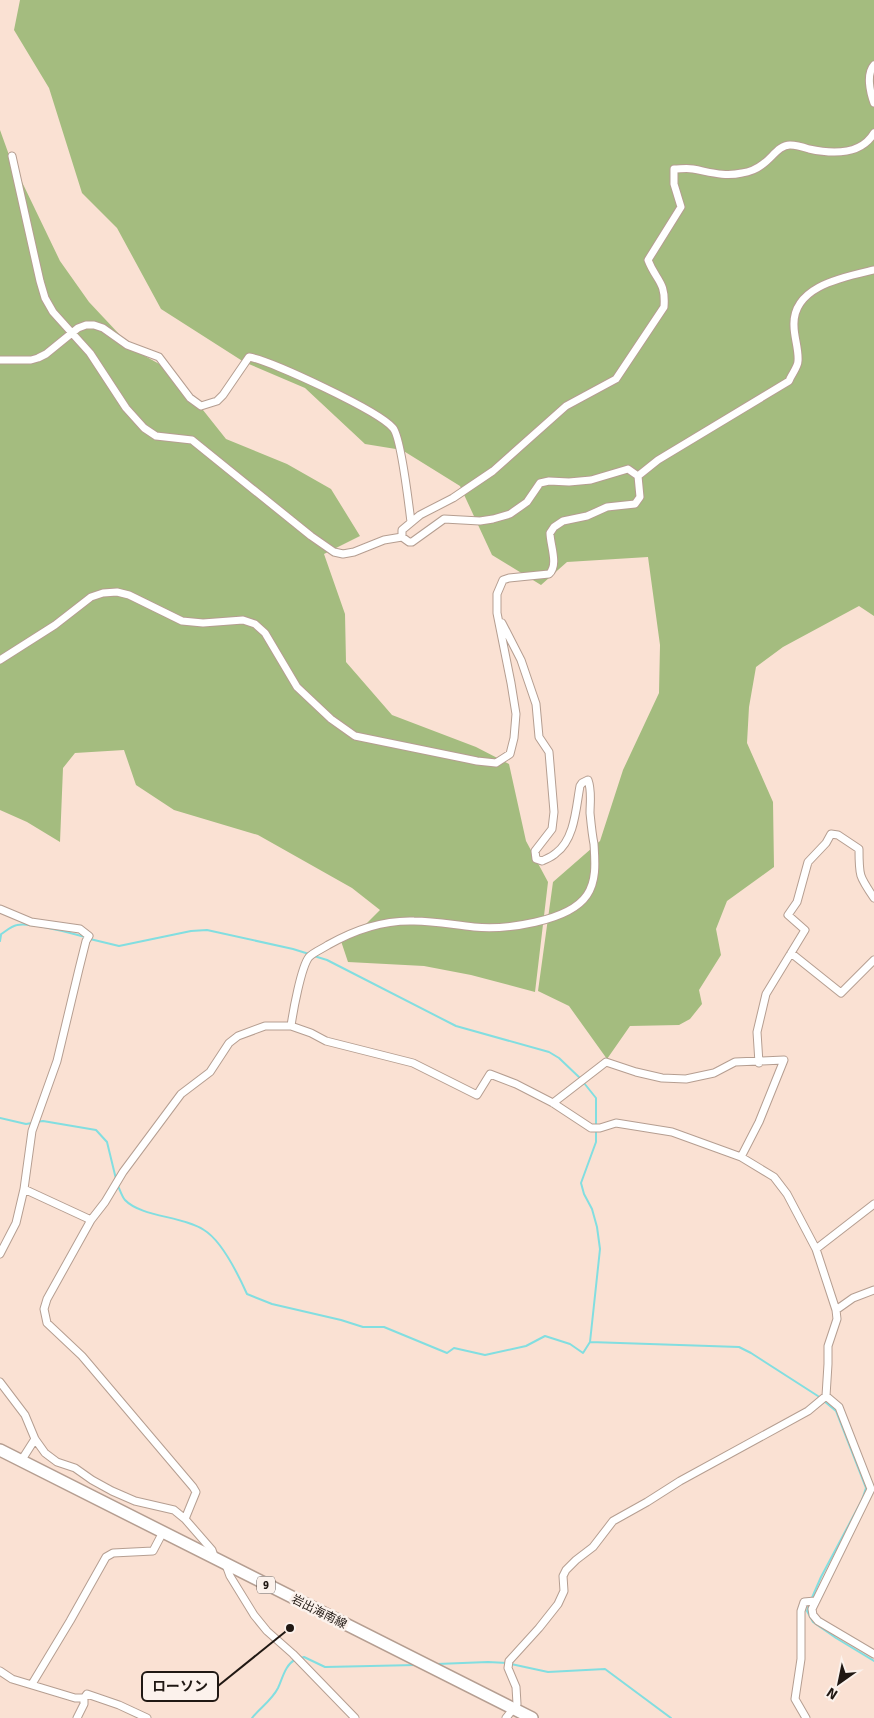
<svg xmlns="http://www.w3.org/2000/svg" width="874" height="1718" viewBox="0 0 874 1718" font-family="Signika,'Noto Sans JP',sans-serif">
  <rect width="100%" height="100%" fill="#fae1d3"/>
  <path fill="#a4bc7f" d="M20 0H874V616L859 606 783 647 756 667 749 707 747 743 773 802 774 867 727 901 716 929 721 955 699 990 702 1004 690 1019 679 1025 630 1026 607 1059 569 1006 538 991 553 882 600 841 623 770 659 693 660 645 648 557 567 562 541 585 492 555 460 486 402 450 365 444 305 388 244 362 161 309 117 228 82 193 49 88 14 30Z
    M0 130 9 155 60 261 89 302 134 350 172 371 226 439 287 464 331 489 360 536 324 554 345 614 346 662 392 715 476 747 509 764 526 841 548 882 535 992 471 975 424 966 348 962 340 938 359 931 380 910 352 888 258 835 174 810 136 785 124 750 75 753 63 768 60 842 27 822 0 810Z"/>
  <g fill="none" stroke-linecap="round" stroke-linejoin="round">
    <path stroke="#82dee0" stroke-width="2" d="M0 935C5 932 11 926 17 925 32 922 70 933 85 937
      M90 939 119 946 191 931 207 930 293 949 309 954
      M0 941 1 935
      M314 956 327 960 456 1026 549 1052 559 1058 581 1079
      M584 1083 596 1098V1126
      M0 1118 26 1124 32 1123
      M36 1122 43 1121 96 1130 107 1142 116 1179
      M118 1186C120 1190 122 1197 125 1200 141 1217 183 1216 204 1230 222 1241 238 1274 247 1294L272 1304 341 1320 363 1327H384L447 1353 454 1348 485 1355 526 1346 545 1336 570 1344 583 1353 590 1342 600 1249 597 1227 592 1209 584 1194 581 1183 596 1142V1131
      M590 1342 739 1347 751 1353 821 1398
      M811 1600 821 1577 862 1500 866 1488 836 1411 824 1401
      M809 1605 807 1611 813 1622 836 1638 874 1661
      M301 1658 304 1657 325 1667 416 1665
      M437 1664 488 1662 507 1663
      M511 1664 548 1672 605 1669 671 1718
      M252 1718C260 1708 272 1700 278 1688 283 1677 285 1665 296 1659"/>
    <defs>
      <path id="minor" d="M874 65C866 74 870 92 874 103
        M12 156 40 281 45 298 53 312 90 353 126 408 144 428 156 436 192 440 311 536 334 552 343 554 354 552 384 540 402 537 409 542H412L444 519 480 521 493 519 510 514 527 502 540 483 549 481 569 482 591 480 628 469 638 476
        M0 360H31L38 358 46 354 78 328 86 325H94L103 328 127 345 159 357 190 398 201 406 217 401 223 395 249 357C272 361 379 411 393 428 401 437 409 506 411 522
        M638 476 658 460 789 381C791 375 798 367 798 361 799 350 794 337 794 326 792 286 844 277 874 270
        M402 537V530L420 515 453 498 493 471 566 406 616 379 664 307C666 281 656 281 648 260L681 207 674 184V169C680 169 687 168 693 169 710 172 724 177 742 173 749 172 758 168 763 164 772 158 779 145 790 145 797 145 803 147 809 149 832 154 861 155 874 133
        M0 660 55 625 91 597 103 593 117 592 129 595 182 621 203 623 243 620 255 624 265 633 297 687 331 719 355 736 477 761 496 763 510 754 514 738 516 714 511 683 497 613V594L503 580 509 578 549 574C559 565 550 545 550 533L554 527 563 521 587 516 607 507 635 504 640 497 638 476
        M0 909 31 922 80 929 89 936 86 941 79 969 57 1061 32 1131 24 1189 16 1223 0 1254
        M791 953 841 993 874 960
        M291 1026C293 1012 301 967 309 957 314 952 322 949 328 945 356 929 383 920 414 921 435 921 454 925 474 927 504 930 569 922 587 895 597 880 595 861 594 844 592 834 591 823 590 813 590 802 592 791 588 780L582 783 580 786C576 807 575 839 556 853 552 857 546 859 542 861L536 859 535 851 552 829 554 812 549 752 539 737 536 704 521 660 502 623
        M759 1063 757 1032 766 994 805 930 788 915 797 902 808 862 826 843 831 834 838 835 859 849C859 876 859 876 874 898
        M553 1103 606 1062 636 1072 662 1078 686 1079 714 1073 735 1062 784 1060 759 1122 741 1157
        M24 1189 91 1220
        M816 1249 874 1204
        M836 1310 853 1298 874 1290
        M0 1382 25 1415 35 1439 45 1453 57 1462 75 1468 92 1480 112 1491 135 1501 174 1510 185 1519
        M826 1396 839 1407 871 1489 812 1609 813 1615 818 1621 874 1654
        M21 1461 35 1439
        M215 1559 212 1550 185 1519 196 1492 193 1487 82 1356 47 1323 44 1309 47 1299 91 1220 105 1202 123 1172 181 1094 210 1072 229 1043 238 1036 265 1026H291L311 1033 326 1041 413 1063 477 1095 490 1074 516 1084 553 1103 591 1128H600L616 1123 672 1132 741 1157 774 1177 787 1194 816 1249 836 1310 837 1319 828 1346V1364L826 1396 808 1411 680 1481 647 1502 613 1521 593 1547 576 1560 566 1570 563 1576 564 1591 558 1604 539 1628 509 1661 508 1668 516 1687 517 1704 506 1718
        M226 1565 230 1576 254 1615 267 1631 293 1654 355 1718
        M0 1671 12 1679 75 1698H84
        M32 1684 70 1621 106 1557 113 1553 153 1551 163 1532
        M77 1718 84 1704V1698L87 1694 119 1705 147 1718
        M806 1718 795 1699 801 1659V1611L804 1602 815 1601"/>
      <path id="primary" d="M0 1450 532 1718"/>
    </defs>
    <use href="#minor" stroke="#b59e91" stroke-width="9"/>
    <use href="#primary" stroke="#b59e91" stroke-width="14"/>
    <use href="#minor" stroke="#fff" stroke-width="7"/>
    <use href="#primary" stroke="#fff" stroke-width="11"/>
  </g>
  <g text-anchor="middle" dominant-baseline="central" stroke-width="5" stroke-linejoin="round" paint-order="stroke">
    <rect fill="#fcf2ec" stroke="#625954" stroke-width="1" x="257" y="1576.5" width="18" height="17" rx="4"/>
    <g font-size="11" font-weight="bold" fill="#201813">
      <text x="266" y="1585">9</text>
    </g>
    <g font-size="12" fill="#201813" stroke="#fcf2ec">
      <text transform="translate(319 1612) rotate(27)">岩出海南線</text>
    </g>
  </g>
  <path fill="none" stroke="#201813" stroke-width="2" d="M290 1628L218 1686"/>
  <circle fill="#201813" stroke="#fcf2ec" stroke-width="2" cx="290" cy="1628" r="5"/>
  <rect fill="#fcf2ec" stroke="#201813" stroke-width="2" x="142" y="1672" width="76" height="29" rx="5"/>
  <g font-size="14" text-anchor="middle" font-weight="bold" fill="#201813">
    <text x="180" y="1691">ローソン</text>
  </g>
  <g transform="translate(839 1683) rotate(213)" stroke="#fcf2ec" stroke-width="4" paint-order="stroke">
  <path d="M0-4L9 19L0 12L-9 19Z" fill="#201813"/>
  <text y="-8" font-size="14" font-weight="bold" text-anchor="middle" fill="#201813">N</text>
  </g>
</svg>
